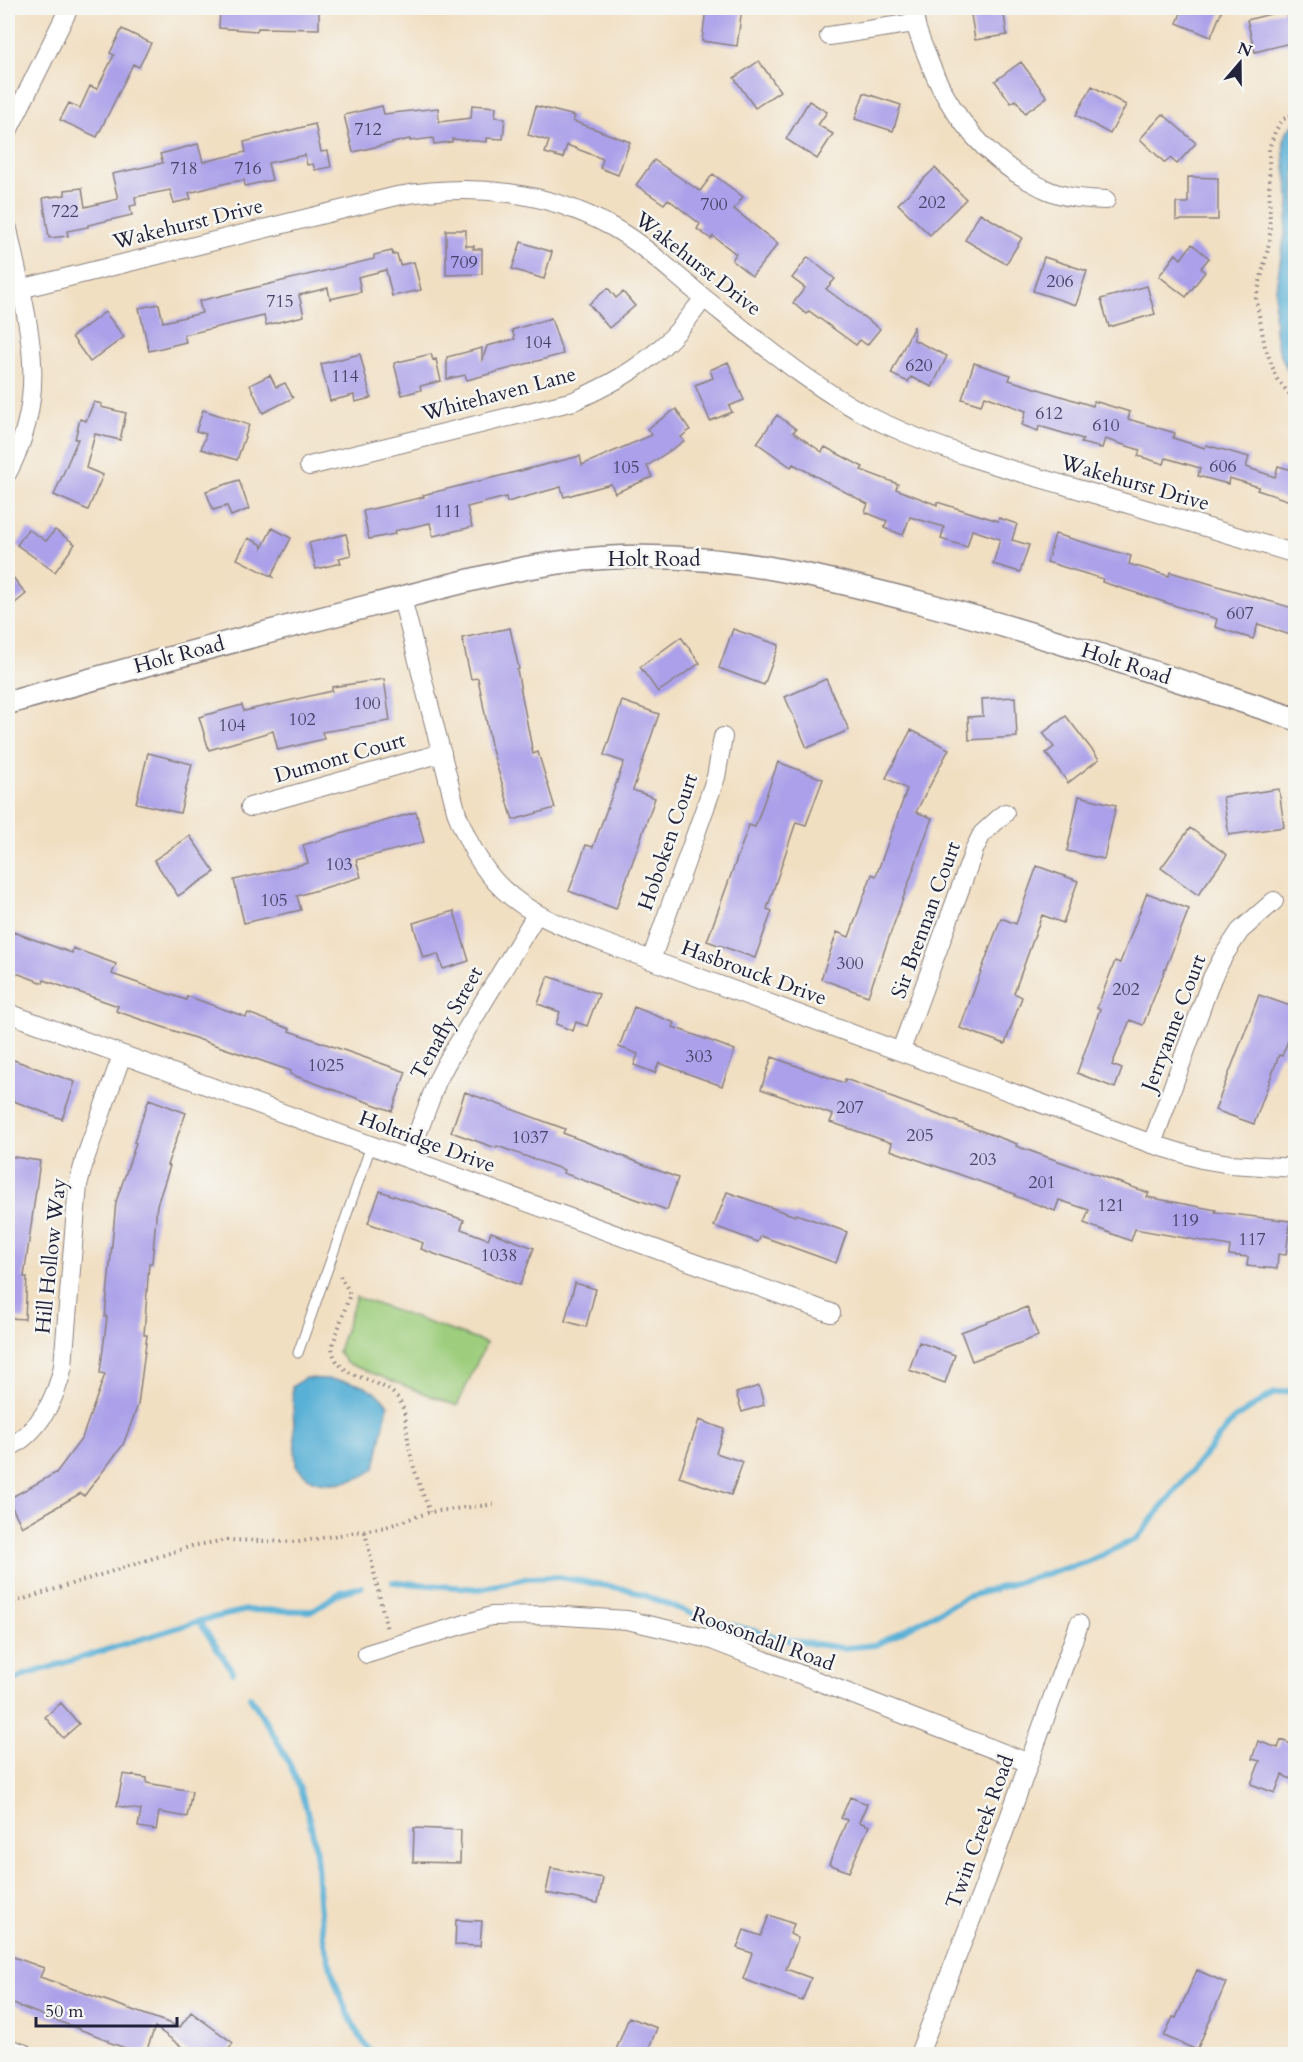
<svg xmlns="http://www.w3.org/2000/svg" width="1303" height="2062" viewBox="0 0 1303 2062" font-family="Cardo,serif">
  <rect width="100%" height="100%" fill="#f6f6f2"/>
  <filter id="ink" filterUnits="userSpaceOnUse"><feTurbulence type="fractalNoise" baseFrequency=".0167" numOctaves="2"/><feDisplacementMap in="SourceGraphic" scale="12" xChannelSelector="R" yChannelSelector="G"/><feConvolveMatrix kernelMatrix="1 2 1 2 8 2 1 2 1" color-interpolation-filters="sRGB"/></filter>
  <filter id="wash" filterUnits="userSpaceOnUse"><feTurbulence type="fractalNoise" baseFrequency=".008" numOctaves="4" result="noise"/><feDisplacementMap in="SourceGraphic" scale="24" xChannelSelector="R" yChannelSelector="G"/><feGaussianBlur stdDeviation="1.35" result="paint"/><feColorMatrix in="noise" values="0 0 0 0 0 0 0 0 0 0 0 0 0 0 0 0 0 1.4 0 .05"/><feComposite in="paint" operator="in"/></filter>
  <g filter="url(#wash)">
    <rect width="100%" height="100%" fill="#f1dfc2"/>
    <path fill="#9ece7d" stroke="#60785c" stroke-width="1.5" d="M356 1297 486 1343 457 1406 346 1363 338 1351Z"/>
    <path fill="#59b0d6" stroke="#3e6988" stroke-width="1.5" d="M1295 124V382L1291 378C1286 366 1278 352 1276 339 1269 292 1286 248 1289 202 1291 181 1272 136 1295 124Z
      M304 1378C332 1379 371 1379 388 1405L375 1468C362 1481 333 1486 315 1481 308 1479 301 1471 296 1466L292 1387Z"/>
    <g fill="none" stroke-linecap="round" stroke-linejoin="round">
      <path stroke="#59b0d6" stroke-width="6" d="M393 1582 480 1589 526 1578 558 1577 630 1590 707 1619 788 1640 843 1648 876 1645 967 1597 1087 1562 1136 1539 1233 1420 1274 1393 1296 1390
        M199 1621 233 1672
        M8 1683 25 1675 199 1621 247 1610 312 1611 341 1592 361 1587
        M250 1697C283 1747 305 1786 315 1846 319 1870 317 1895 321 1919 327 1966 344 2017 372 2054"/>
    </g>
    <g id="blocks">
      <path fill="#aba0e9" d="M220 8H319V29L258 28 257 31 219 28Z
        M706 8H742L737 46 702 41Z
        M970 8H1003L1007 35 975 40Z
        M1183 8H1223L1211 37 1177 23Z
        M1286 10 1294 42 1255 52 1247 20Z
        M122 29 151 43 139 67 133 64 97 137 60 120 69 103 80 108 90 86 97 89 114 55 110 53Z
        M759 61 780 91 755 108 734 78Z
        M1021 62 1047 97 1025 113 1016 100 1011 103 995 81Z
        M1092 86 1126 105 1110 134 1076 115Z
        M864 93 901 105 893 131 855 119Z
        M809 101 827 112 818 125 833 134 817 159 786 139Z
        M472 105 496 107 495 117 505 118 503 139 487 138V142L452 139V142L434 144 433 138 410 141V139L353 152 344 115 382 106 384 114 438 108 439 122 471 118Z
        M536 106 575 116 573 121 630 142 618 175 600 168 603 159 567 145 563 158 545 153 549 141 528 135Z
        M1163 114 1196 143 1177 164 1170 158 1165 163 1140 139Z
        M315 124 321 152 328 151 331 167 315 170 313 164 307 165 305 155 268 163 272 180 245 186 244 180 231 182 189 193 191 199 174 203 170 190 135 197 136 205 130 206 132 215 88 225V227L67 231 68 236 49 238 43 198 65 195V190L82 188 85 207 118 199 112 174 163 163 160 154 198 144 203 162 246 152 244 142Z
        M654 160 700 191 713 174 743 197 734 209 778 244 752 276 732 260 736 254 713 236 711 239 697 229 700 224 668 199 664 204 636 185Z
        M935 168 966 199 930 235 898 204Z
        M1188 177 1218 178V220H1176V203H1188Z
        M980 213 1022 238 1006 264 965 240Z
        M446 230H466V246H474L473 249H482V274L446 275Z
        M521 242 552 252 544 279 512 269Z
        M1192 244 1209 258 1201 268 1205 272 1186 297 1159 276 1176 254 1181 259Z
        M392 251 393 255 397 254 400 265 414 262 421 290 392 296 386 270 358 277 361 292 330 299 328 288 299 295 304 316 266 325 264 316 184 335 186 342 149 351 139 308 159 304 163 322 202 313 199 301 374 259V255Z
        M808 257 835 279 826 289 880 329 867 345 860 340 856 345 809 311 806 314 793 303 805 288 792 278Z
        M1044 257 1087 271 1076 305 1033 291Z
        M1147 286 1155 314 1109 327 1101 299Z
        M608 288 616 298 623 292 635 306 609 328 589 304Z
        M105 312 124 337 90 362 72 337Z
        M551 318 563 354 467 380 465 375 447 379V357L482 348V362L487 346 515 339 512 330Z
        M914 326V340L947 356 932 387 911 377 908 382 891 374Z
        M360 354 371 398 355 402 354 395 330 401 321 364Z
        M431 354 433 360 436 359 441 381 420 386 421 390 402 395 394 363Z
        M728 362 744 400 729 406 732 412 710 421 695 385 713 378 710 370Z
        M974 363 1011 375 1009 380 1093 406 1094 401 1130 412 1128 419 1175 433 1173 438 1205 448 1206 445 1249 457 1246 467 1275 477 1278 466 1296 471V503L1257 490 1259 487 1229 478 1228 484 1198 476 1200 468 1166 458 1164 464 1138 456 1140 450 1105 439 1102 448 1081 443 1083 439 1039 426 1038 431 1022 425 1026 411 985 396 981 405 962 399Z
        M270 375 276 387 285 383 293 398 263 413 250 385Z
        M94 402 102 404 101 407 126 413 120 440 95 434 86 468 103 475 88 510 54 495 78 439H75L80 419 86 421Z
        M676 409 690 430 681 437 684 441 647 466 652 477 615 493 611 484 564 497 561 487 507 502 506 497 467 507 472 527 433 536 430 523 394 531 395 534 369 539 363 511 424 497 423 495 580 456 582 465 652 435 647 429Z
        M203 410 249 425 237 460 201 449 206 434 196 431Z
        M777 415 796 429 793 432 822 452 825 447 863 467 861 470 898 484 896 489 937 505V502L998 521 999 518 1017 524 1012 540 1029 545 1020 572 993 564 1000 539 972 530 967 547 941 539 944 527 910 517 903 535 884 528 887 521 865 512 868 504 793 464 791 467 757 443Z
        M239 480 249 509 231 516 227 506 213 510 206 491Z
        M272 528 291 538 272 575 273 577 237 559 248 538 261 544 262 548Z
        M28 529 46 541 55 530 75 544 55 572 17 545Z
        M346 534 351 555 339 558 341 563 316 569 309 543Z
        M1055 534 1131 556 1129 564 1169 576 1170 572 1296 609V637L1258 624 1253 639 1215 627 1217 619 1102 582 1103 579 1047 562Z
        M8 571 26 594 8 609Z
        M510 628 519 669 517 670 533 754 538 752 555 808 513 820 492 750 478 678 471 679 462 638Z
        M733 629 779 645 764 685 719 668Z
        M681 637 700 663 658 692 640 667Z
        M384 679 390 721 322 732 324 739 278 750 273 731 209 750 199 717 242 705 244 711 332 691V687Z
        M826 679 849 730 807 748 785 697Z
        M1015 697 1017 737 969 740 968 717 983 716 982 699Z
        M622 701 659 714 633 790 655 798 616 909 569 891 586 845 593 847 624 762 604 755Z
        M1066 716 1099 759 1068 783 1046 753 1054 747 1043 733Z
        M911 730 949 749 916 812 932 818 868 996 821 979 837 932 849 937 872 874 876 876 907 789 886 778Z
        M148 753 192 764 180 813 136 803Z
        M778 762 823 779 806 825 796 822 767 909 772 911 755 958 707 941 749 825 755 827Z
        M1279 789 1284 827 1229 835 1223 797Z
        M1079 796 1116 805 1104 859 1067 851Z
        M416 812 424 842 356 860 361 877 297 896 301 910 244 923 234 880 308 863 303 845Z
        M1190 828 1227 855 1198 895 1161 868Z
        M190 836 215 872 178 896 154 860Z
        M1037 866 1078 881 1063 923 1042 915 1014 993 1022 997 1005 1044 960 1028 1001 918 1016 924Z
        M1147 893 1189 909 1143 1025 1130 1020 1112 1065 1122 1069 1115 1088 1077 1073 1100 1009 1097 1008 1115 961 1120 963Z
        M454 911 469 961 443 969 438 954 423 958 413 923Z
        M13 932 72 953 73 948 116 964 112 974 186 1000 187 996 246 1017 248 1013 290 1029 289 1031 406 1072 392 1111 290 1074 291 1071 116 1011 118 1006 44 980 43 983 8 970V947Z
        M548 976 599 994 587 1026 576 1022 573 1031 556 1024 560 1012 538 1004Z
        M1259 995 1296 1008V1020L1282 1056 1279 1055 1254 1124 1215 1110Z
        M634 1007 675 1023 673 1027 735 1050 722 1086 659 1063 655 1073 634 1065 638 1054 619 1047Z
        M772 1057 844 1083 845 1079 887 1094V1096L1017 1144 1016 1146 1149 1193 1147 1197 1216 1210 1215 1212 1290 1221 1286 1255 1278 1254 1277 1269 1247 1266 1248 1257 1229 1255 1230 1246 1135 1229 1131 1241 1084 1223 1089 1210 1059 1200 1055 1211 1015 1196V1194L890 1150 892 1143 830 1122 833 1115 761 1089Z
        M8 1058 75 1082 62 1119 8 1099Z
        M465 1092 565 1129 563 1133 678 1178 667 1210 563 1173 564 1170 497 1146 496 1148 451 1132Z
        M149 1099 186 1113 167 1165 170 1166 157 1205 152 1263H149L144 1335H147L138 1405 123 1445 84 1496 81 1493 22 1527 8 1499 56 1473 82 1438 105 1374 100 1373 107 1317H105L116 1202 136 1143 134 1142Z
        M8 1156 40 1161 24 1277H27L25 1319 8 1318Z
        M380 1191 464 1220 461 1229 488 1239 491 1232 534 1248 520 1285 421 1249 423 1243 368 1223Z
        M727 1192 795 1216 796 1214 847 1232 836 1263 761 1236 758 1242 714 1226Z
        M575 1283 596 1289 586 1327 565 1321Z
        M1027 1307 1038 1336 972 1361 961 1332Z
        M919 1342 955 1355 945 1383 909 1370Z
        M759 1386 764 1405 742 1412 736 1393Z
        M699 1420 724 1429 716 1453 743 1462 731 1495 679 1477Z
        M61 1703 79 1724 63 1738 45 1717Z
        M1281 1740 1296 1746V1767L1291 1779 1282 1775 1275 1793 1251 1784 1260 1761 1252 1759 1258 1741 1278 1748Z
        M123 1774 147 1778V1783L192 1791 187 1817 159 1812 156 1830 138 1827 141 1810 117 1806Z
        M850 1797 867 1804 859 1822 869 1826 849 1872 829 1864 847 1820 841 1818Z
        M414 1828 461 1830 460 1863 413 1862Z
        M551 1868 603 1878 598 1903 546 1893Z
        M769 1915 794 1924 790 1934 798 1938 786 1969 811 1978 802 2001 743 1979 752 1953 737 1948 744 1930 761 1936Z
        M456 1920 482 1921 480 1946 455 1945Z
        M8 1955 44 1968 40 1977 180 2027 191 2012 233 2043 225 2055H193L155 2027 145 2055 108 2042V2040L8 2002Z
        M1197 1970 1226 1983 1197 2050 1164 2036 1173 2017 1176 2018Z
        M629 2017 657 2028 646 2055H626L616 2050Z"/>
    </g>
  </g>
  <g filter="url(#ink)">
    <use href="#blocks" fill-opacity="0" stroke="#8a807e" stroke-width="1.5"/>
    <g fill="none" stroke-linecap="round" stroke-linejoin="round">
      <defs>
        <path id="service" d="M298 1353 371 1146"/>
        <path id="minor" d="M914 8C914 25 920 39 927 56 948 113 987 162 1043 188 1063 198 1084 199 1106 200
          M829 36 914 23
          M8 131 69 8
          M8 229C25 316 53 387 8 472
          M8 292 397 196C471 183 547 190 614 228 647 247 674 274 704 298 758 341 820 394 883 423 943 451 1007 469 1071 487 1146 510 1221 532 1296 554
          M309 466 574 401C607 386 638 370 665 344 680 331 692 313 704 298
          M402 598 457 814C488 895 524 912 602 942L1152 1144 1201 1159 1230 1164 1296 1168
          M250 807 442 753
          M651 960 716 777 723 737
          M8 1013 831 1313
          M901 1050 975 848 982 834 1005 813
          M1152 1144 1212 978 1224 955 1240 931 1274 901
          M408 1159 437 1081 447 1062 536 915
          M8 1448C39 1432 56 1399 63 1366L78 1185 85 1159 122 1055
          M367 1654 491 1616 549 1615 627 1620 709 1639 1029 1763
          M8 2048 25 2054
          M919 2054 987 1879 1079 1624"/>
        <path id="tertiary" d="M8 703C127 669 248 637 369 606 452 585 537 559 624 557 729 554 825 577 926 604 1051 637 1173 679 1296 719"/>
      </defs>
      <use href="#service" stroke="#8a807e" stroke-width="11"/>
      <use href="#minor" stroke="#8a807e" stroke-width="20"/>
      <use href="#tertiary" stroke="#8a807e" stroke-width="25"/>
      <path stroke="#8a807e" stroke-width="4" stroke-dasharray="1.5 4.5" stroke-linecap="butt" d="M1296 113 1282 120 1275 132 1269 148 1270 240 1256 299 1265 347 1277 379 1296 402
        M340 1276 349 1291V1297L332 1347C335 1379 375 1376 394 1394 409 1408 405 1432 410 1451 414 1472 422 1492 430 1512
        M365 1532 387 1630
        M8 1604 192 1546 226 1540 298 1542 386 1527 430 1512 496 1504"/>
      <use href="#service" stroke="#fff" stroke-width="9"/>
      <use href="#minor" stroke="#fff" stroke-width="18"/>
      <use href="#tertiary" stroke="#fff" stroke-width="22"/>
    </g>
  </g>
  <g text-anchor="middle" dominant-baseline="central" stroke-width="5" stroke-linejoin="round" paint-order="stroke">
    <g font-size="18" fill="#444266">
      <text x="368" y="129">712</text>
      <text x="184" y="168">718</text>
      <text x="248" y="168">716</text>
      <text x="932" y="202">202</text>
      <text x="714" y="204">700</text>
      <text x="65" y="211">722</text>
      <text x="464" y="262">709</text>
      <text x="1060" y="281">206</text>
      <text x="280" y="301">715</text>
      <text x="538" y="342">104</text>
      <text x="919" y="365">620</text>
      <text x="345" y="376">114</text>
      <text x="1049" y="413">612</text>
      <text x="1106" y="425">610</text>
      <text x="1223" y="466">606</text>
      <text x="626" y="467">105</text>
      <text x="448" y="511">111</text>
      <text x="1240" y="613">607</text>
      <text x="367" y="703">100</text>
      <text x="302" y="719">102</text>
      <text x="232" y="725">104</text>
      <text x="339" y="864">103</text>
      <text x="274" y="900">105</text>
      <text x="850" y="963">300</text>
      <text x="1126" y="989">202</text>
      <text x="699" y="1056">303</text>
      <text x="326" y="1065">1025</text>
      <text x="850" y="1107">207</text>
      <text x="920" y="1135">205</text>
      <text x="530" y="1137">1037</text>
      <text x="983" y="1159">203</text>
      <text x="1042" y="1182">201</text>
      <text x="1111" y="1205">121</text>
      <text x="1185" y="1220">119</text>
      <text x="1252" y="1239">117</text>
      <text x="499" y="1255">1038</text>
    </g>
    <g font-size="21" fill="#22223b" stroke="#f6f6f2">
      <text transform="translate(188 224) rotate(-14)">Wakehurst Drive</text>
      <text transform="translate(698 264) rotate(38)">Wakehurst Drive</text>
      <text transform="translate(499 394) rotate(-15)">Whitehaven Lane</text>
      <text transform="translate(1135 483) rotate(16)">Wakehurst Drive</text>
      <text x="654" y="559">Holt Road</text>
      <text transform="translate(179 655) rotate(-15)">Holt Road</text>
      <text transform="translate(1126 664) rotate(18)">Holt Road</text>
      <text transform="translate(340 758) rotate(-16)">Dumont Court</text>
      <text transform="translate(668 842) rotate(-71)">Hoboken Court</text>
      <text transform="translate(926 920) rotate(-70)">Sir Brennan Court</text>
      <text transform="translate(754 973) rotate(20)">Hasbrouck Drive</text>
      <text transform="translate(447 1023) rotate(-61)">Tenafly Street</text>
      <text transform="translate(1174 1023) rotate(-69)">Jerryanne Court</text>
      <text transform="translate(427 1142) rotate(20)">Holtridge Drive</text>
      <text transform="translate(51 1256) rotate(-84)">Hill Hollow Way</text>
      <text transform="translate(763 1639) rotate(20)">Roosondall Road</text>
      <text transform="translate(980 1832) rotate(-70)">Twin Creek Road</text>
    </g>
  </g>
  <rect width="1303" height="2062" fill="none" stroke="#f6f6f2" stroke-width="30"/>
  <g transform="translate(1240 63) rotate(20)" stroke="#f6f6f2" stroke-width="4.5" paint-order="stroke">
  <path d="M0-4.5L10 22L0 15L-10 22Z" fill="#22223b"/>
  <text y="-9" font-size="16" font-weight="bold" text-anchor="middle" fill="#22223b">N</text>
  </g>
  <path d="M36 2017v9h141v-9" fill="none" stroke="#22223b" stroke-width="3"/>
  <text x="45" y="2017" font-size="18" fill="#22223b" stroke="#f6f6f2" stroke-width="4.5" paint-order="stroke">50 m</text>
</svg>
